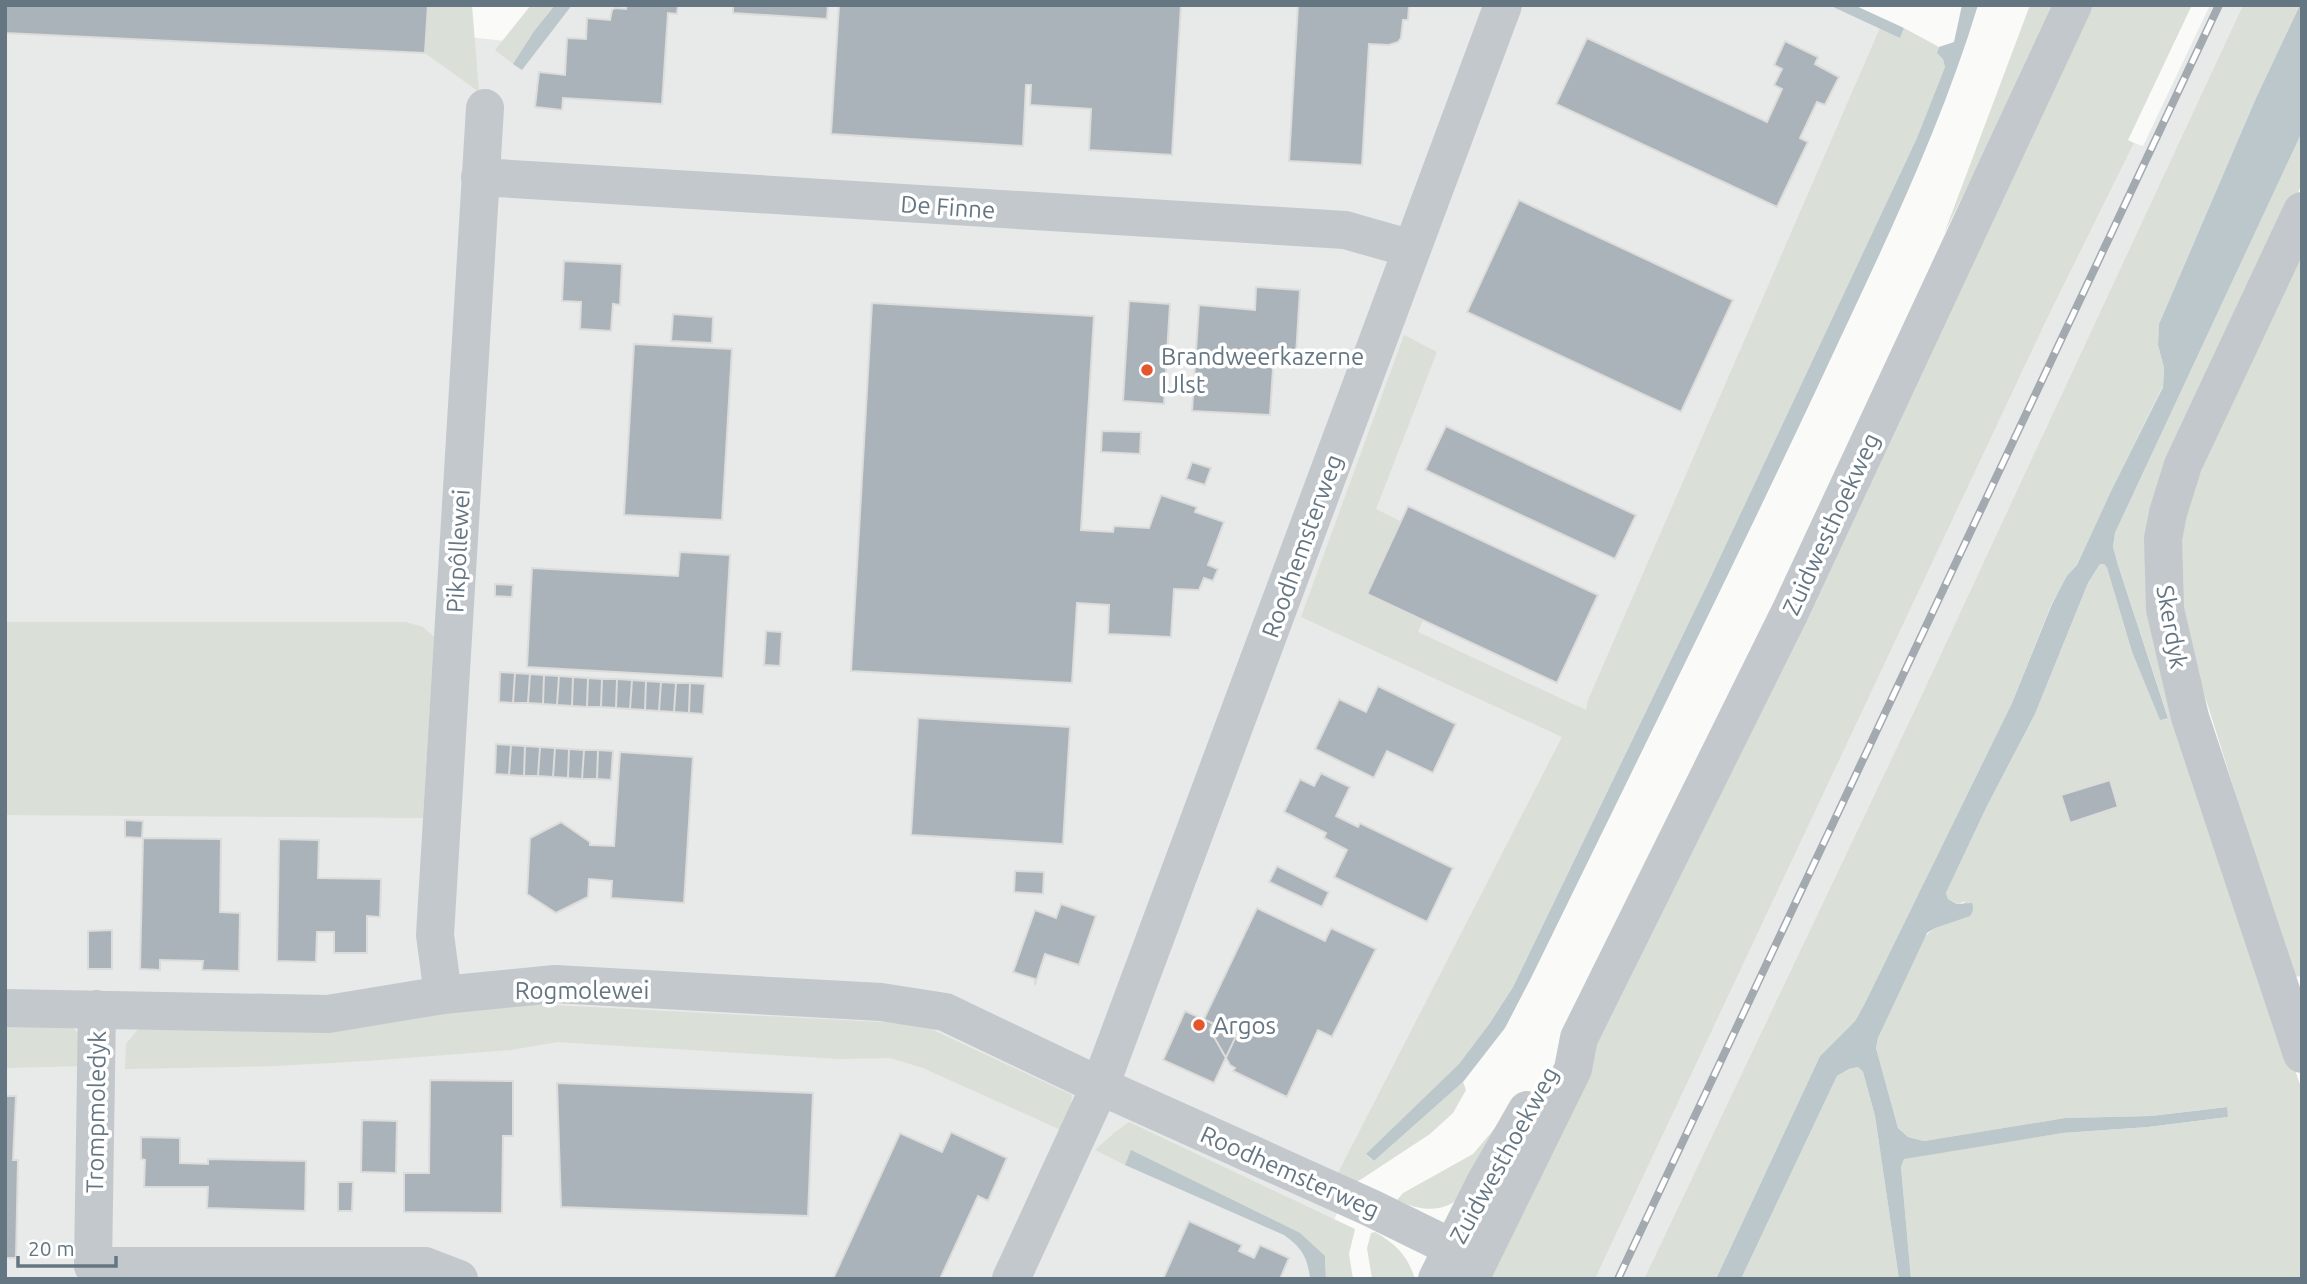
<svg xmlns="http://www.w3.org/2000/svg" width="2307" height="1284" viewBox="0 0 2307 1284" font-family="Ubuntu,sans-serif">
  <rect width="100%" height="100%" fill="#fafaf8"/>
  <path fill="#e8e9e9" d="M5 5H450L451 35 532 44 564 5H1840L1955 59 1913 164 1486 1038 1356 1171 1316 1260 1318 1279H5Z
    M2210 5H2243L1918 703 1644 1279H1595L2046 321 2134 143 2143 146Z"/>
  <path fill="#dadfd7" d="M428 5H472L479 92 425 53Z
    M531 5H555L534 31 513 64 495 50Z
    M2030 5H2057L1944 234Z
    M2091 5H2192L2128 140 2134 143 2046 321 1595 1279H1483Z
    M2243 5H2300L2256 98 2159 324 2158 345 2164 368 2163 386 2111 491 2077 565 2070 573 2052 603 2012 703 1864 1005 1855 1021 1820 1056 1716 1279H1644L1918 703Z
    M1880 28 1900 37 1904 28 1939 47 1937 53 1943 59 1945 67 1917 138 1708 583 1513 987 1490 1023 1459 1064 1366 1155 1374 1161 1463 1082 1466 1090 1453 1113 1430 1134 1357 1182 1338 1173 1562 737 1301 617 1404 335 1437 352 1376 509 1452 547 1418 632 1586 710 1588 700Z
    M2302 132V184L2163 484 2152 521 2265 986 2302 1090V1279H1911L1901 1167 1904 1159 1911 1156 2063 1133 2148 1127 2228 1117 2226 1107 2151 1116 2065 1118 1924 1141 1908 1137 1898 1128 1876 1048 1878 1038 1923 938 1966 901 1958 904 1948 899 1946 893 1987 806 2035 714 2088 583 2100 564H2104L2107 568 2132 652 2160 719 2168 717 2118 565 2113 547 2115 533Z
    M2302 249V976L2293 977 2181 620 2178 522Z
    M5 622H406L423 627 434 637 423 818 5 815Z
    M475 1001 900 1023 933 1030 1072 1095 1070 1114 1063 1131 923 1068 890 1058 840 1059 558 1042 511 1050 367 1061 276 1066 125 1069 126 1044 138 1029Z
    M5 1026 72 1027 82 1037 85 1066 5 1068Z
    M1858 1067 1863 1072 1875 1116 1899 1279H1741L1837 1076 1849 1069Z
    M1527 1090C1517 1109 1506 1128 1496 1147 1473 1190 1451 1226 1397 1200L1403 1193 1473 1154Z
    M1129 1122 1355 1229 1349 1254 1353 1279H1326L1325 1256 1131 1151 1125 1165 1095 1150 1114 1133Z
    M1375 1232C1396 1244 1408 1256 1415 1279H1372L1367 1248 1371 1233Z"/>
  <path fill="#bbc7cb" d="M555 5H572L522 70 513 64 534 31Z
    M1829 5H1854L1904 28 1900 38Z
    M1962 5H1978C1938 137 1876 261 1818 386 1725 584 1628 779 1532 976L1505 1028 1463 1082 1374 1161 1366 1154 1459 1064 1490 1023 1513 987 1708 583 1917 138 1945 67 1943 59 1937 53 1939 47 1954 42Z
    M2300 5H2302V132L2115 533 2113 547 2118 565 2168 718 2160 720 2132 652 2107 568 2104 564H2100L2088 583 2035 714 1987 806 1946 893 1948 899 1957 904 1972 903C1974 908 1973 911 1970 916L1935 928 1927 933 1878 1038 1876 1048 1898 1128 1908 1137 1924 1141 2065 1118 2151 1116 2227 1107 2228 1117 2148 1127 2063 1133 1904 1159 1901 1167 1911 1279H1899L1875 1116 1863 1072 1858 1067 1849 1069 1837 1076 1741 1279H1716L1820 1056 1855 1021 1864 1005 2012 703 2052 604 2067 576 2077 565 2111 491 2163 387 2164 368 2158 345 2159 324 2256 98Z
    M1131 1150 1300 1233 1325 1256 1326 1279H1310C1308 1257 1301 1247 1284 1235L1125 1165Z"/>
  <path fill="#aab3b9" stroke="#dcdcda" stroke-width="2" d="M5 5H428L425 53 5 33Z
    M627 5H678L677 14 668 13 662 104 563 98 562 110 535 107 539 72 565 75 567 38 586 39 587 18 610 20 612 10 615 8 626 9Z
    M733 5H828L827 19 733 13Z
    M839 5H1181L1172 155 1089 150 1091 109 1030 105 1031 85H1026L1023 146 831 134Z
    M1298 5H1416L1409 6 1408 20H1403L1401 38 1398 42 1389 45 1369 44 1362 165 1289 161Z
    M1587 38 1767 122 1782 89 1774 85 1782 69 1774 65 1785 41 1818 57 1815 64 1839 77 1825 105 1817 102 1800 138 1808 142 1777 207 1556 104Z
    M1519 200 1733 300 1681 412 1467 312Z
    M564 261 622 264 620 305 613 304 611 331 580 329 581 302 562 301Z
    M1256 287 1300 290 1296 355 1274 353 1270 415 1192 411 1199 305 1255 310Z
    M1129 301 1170 304 1164 404 1123 401Z
    M872 303 1094 316 1081 530 1113 532 1114 526 1149 528 1161 495 1197 507 1195 512 1224 522 1208 565 1218 569 1213 581 1204 578 1199 590 1174 589 1171 637 1108 634 1109 605 1077 603 1072 683 851 671Z
    M673 314 713 317 712 343 671 341Z
    M634 344 732 349 722 520 624 515Z
    M1446 426 1636 515 1615 559 1425 470Z
    M1102 431 1141 432 1140 454 1101 452Z
    M1192 462 1211 468 1205 485 1186 479Z
    M1408 506 1598 595 1557 683 1367 594Z
    M680 552 730 555 723 678 527 667 532 568 678 576Z
    M495 584 513 585 512 597 495 596Z
    M766 631 782 632 780 666 764 665Z
    M500 672 515 673 513 703 499 702Z
    M515 673 530 674 528 703H513Z
    M530 674 544 675 543 704 528 703Z
    M544 675 559 676 557 705 543 704Z
    M559 676 573 677 572 706 557 705Z
    M573 677 588 678 587 707 572 706Z
    M588 678 602 679 601 707H587Z
    M602 679H617L616 708 601 707Z
    M617 679 632 680 630 709 616 708Z
    M632 680 646 681 645 710 630 709Z
    M646 681 661 682 659 711 645 710Z
    M661 682 676 683 674 712 659 711Z
    M676 683H690L689 713 674 712Z
    M690 683 705 684 703 714 689 713Z
    M1378 686 1456 724 1433 773 1387 751 1374 778 1315 749 1339 699 1366 712Z
    M918 718 1070 727 1063 844 911 835Z
    M496 744 511 745 509 775 495 774Z
    M511 745 525 746 524 776 509 775Z
    M525 746 540 747 538 776H524Z
    M540 747 555 748 553 777 538 776Z
    M555 748 569 749 568 778 553 777Z
    M569 749 584 750 582 779 568 778Z
    M584 750H598L597 779H582Z
    M598 750 613 751 611 780 597 779Z
    M620 752 693 757 684 903 611 898 612 881 589 879 588 897 556 913 527 894 530 838 561 822 590 842V845L614 846Z
    M1321 773 1350 787 1336 816 1358 827 1360 823 1453 868 1427 922 1334 877 1347 850 1324 838 1326 833 1284 812 1300 779 1314 786Z
    M2110 780 2118 807 2070 823 2061 795Z
    M125 820 143 821 142 838 125 837Z
    M143 838 221 839 220 912 240 913 239 971 202 970 203 961 160 960V970L140 969Z
    M279 839 319 840 318 878 381 879 380 917 367 916V953H334V932H317L316 962 277 961Z
    M1277 866 1329 892 1322 907 1269 882Z
    M1015 871 1044 872 1043 894 1014 892Z
    M1061 904 1096 916 1079 965 1045 954 1035 985V979L1013 972 1035 910 1056 918Z
    M1257 908 1325 941 1331 928 1376 949 1332 1037 1318 1030 1287 1097 1233 1071 1235 1068 1230 1065 1210 1030 1213 1024 1204 1019Z
    M112 930V969H88V931Z
    M1185 1011 1237 1034 1214 1083 1163 1060Z
    M430 1080 513 1081V1136H503L502 1213 404 1212V1173H429Z
    M557 1083 813 1093 808 1216 561 1207Z
    M5 1096H16L13 1160H18L16 1258H5Z
    M362 1120 397 1121 396 1173 361 1172Z
    M951 1132 1007 1158 988 1201 978 1196 940 1279H833L900 1133 942 1152Z
    M141 1137 180 1138V1163L208 1164V1159L306 1161 305 1211 207 1208 208 1187H144L145 1160 141 1159Z
    M338 1182H353L352 1211H338Z
    M1189 1221 1242 1245 1239 1251 1254 1258 1260 1245 1289 1258 1280 1279H1163Z"/>
  <g fill="none" stroke-linecap="round" stroke-linejoin="round">
    <path stroke="#c3c8cc" stroke-width="38" d="M480 177 1345 230 1412 249
      M2302 211 2183 465 2168 513 2163 539 2165 609 2190 717 2302 1054
      M443 995 435 935 485 108
      M5 1008 328 1014 443 995 555 984 881 1002 945 1012 1100 1086 1503 5
      M97 1009 93 1266H425L459 1279
      M1011 1279 1100 1086 1371 1208 1479 1261
      M1437 1279 1485 1183 1527 1110
      M1470 1279 1573 1069 1579 1038 1790 612 2073 5"/>
    <defs>
      <path id="rail" d="M1618 1279 2219 5"/>
    </defs>
    <use href="#rail" stroke="#a2aab0" stroke-width="8"/>
    <use href="#rail" stroke="#fff" stroke-width="5" stroke-dasharray="16" stroke-linecap="butt"/>
  </g>
  <g fill="#e4572e" stroke="#fff" stroke-width="2.5">
    <circle cx="1147" cy="370" r="7"/>
    <circle cx="1199" cy="1025" r="7"/>
  </g>
  <g text-anchor="middle" dominant-baseline="central" stroke-width="7" stroke-linejoin="round" paint-order="stroke">
    <g font-size="24" fill="#657683" stroke="#fff">
      <text transform="translate(948 207) rotate(4)">De Finne</text>
      <text transform="translate(1831 524) rotate(-65)">Zuidwesthoekweg</text>
      <text transform="translate(1302 546) rotate(-70)">Roodhemsterweg</text>
      <text transform="translate(458 551) rotate(-87)">Pikpôllewei</text>
      <text transform="translate(2172 627) rotate(80)">Skerdyk</text>
      <text x="582" y="990">Rogmolewei</text>
      <text transform="translate(96 1112) rotate(-89)">Trompmoledyk</text>
      <text transform="translate(1504 1155) rotate(-61)">Zuidwesthoekweg</text>
      <text transform="translate(1290 1172) rotate(24)">Roodhemsterweg</text>
    </g>
    <g font-size="24" fill="#657683" stroke="#fff" text-anchor="start">
      <text x="1161" y="356">Brandweerkazerne<tspan x="1161" dy="28">IJlst</tspan></text>
      <text x="1213" y="1025">Argos</text>
    </g>
  </g>
  <rect width="2307" height="1284" fill="none" stroke="#657683" stroke-width="14"/>
  <path d="M18 1256v10h98v-10" fill="none" stroke="#657683" stroke-width="3.5"/>
  <text x="28" y="1256" font-size="21" fill="#657683" stroke="#ffffff" stroke-width="5" paint-order="stroke">20 m</text>
</svg>
